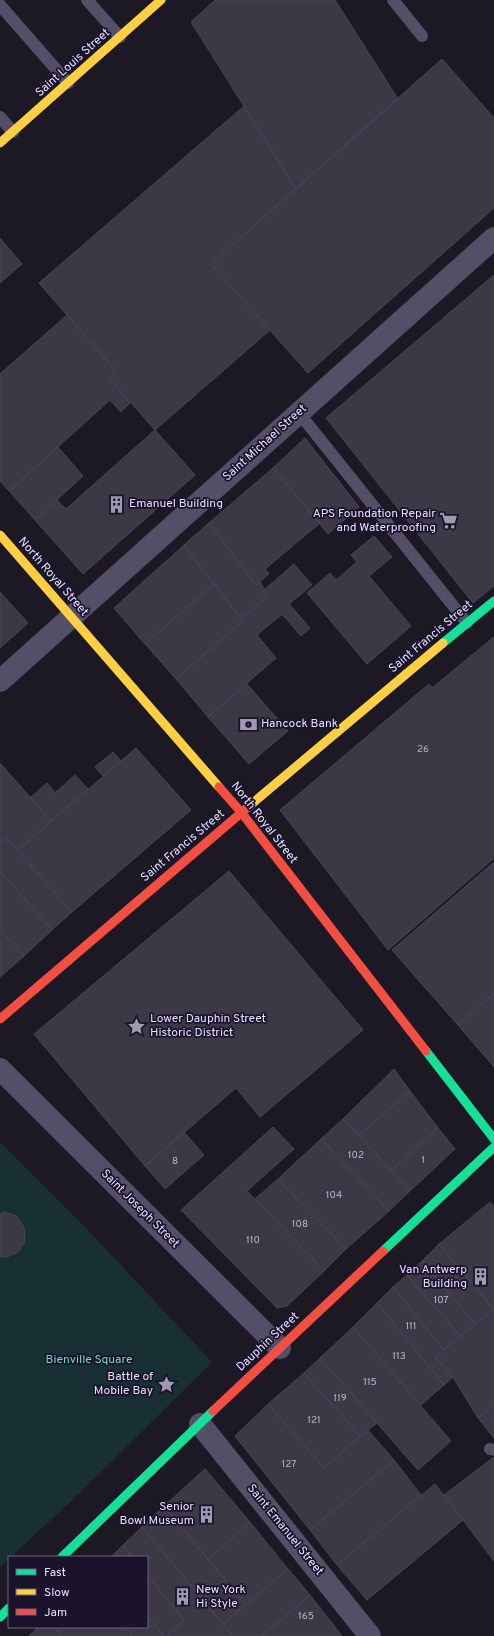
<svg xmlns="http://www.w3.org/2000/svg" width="494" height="1636" viewBox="0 0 494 1636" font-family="Overpass,sans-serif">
  <rect width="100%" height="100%" fill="#1c1925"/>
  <path fill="#182f33" d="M0 1142 83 1225 212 1362 81 1492 0 1567Z"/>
  <path fill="#3c3846" stroke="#4a4457" d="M215 0H335L398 99 296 189 191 22Z
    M442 59 494 118V208L308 373 211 264Z
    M244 106 296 189 211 264 270 330 155 430 109 378 116 371 39 283Z
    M0 238 22 264 0 283Z
    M494 275V586L473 603 326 418Z
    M67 315 116 371 109 378 130 403 121 412 110 400 9 491 0 481V374Z
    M155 430 195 475 83 574 35 520 57 500 66 509Z
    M305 438 359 507 328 534 273 468Z
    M58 447 83 476 35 520 9 491Z
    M273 468 320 523 265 569 269 574 256 585 209 523Z
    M209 523 256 585 260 582 265 590 262 592 267 597 241 619 184 545Z
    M374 536 392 557 369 576 411 626 367 664 307 593 330 573 336 580 357 562 351 555Z
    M184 545 214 584 145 644 114 608Z
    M294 564 312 585 289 604 310 628 301 636 282 614 257 635 276 658 208 717 176 679 243 621 241 619 267 597 262 592Z
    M214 584 243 621 176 679 145 644Z
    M0 592 28 623 0 648Z
    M494 637V858L388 950 280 810 429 684 432 688Z
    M247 684 288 731 249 764 208 717Z
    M136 748 191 810 72 912 18 850Z
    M113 752 121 761 103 776 95 767Z
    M0 763 51 821 18 850 6 838 0 843Z
    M75 775 88 789 51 821 30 798 47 783 55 793Z
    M6 838 72 912 52 930 0 871V843Z
    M494 862V993L458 1025 392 950Z
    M0 871 52 930 24 956 0 930Z
    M229 871 363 1030 260 1117 236 1088 145 1166 34 1034Z
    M0 930 24 956 0 977Z
    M494 993V1067L458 1025Z
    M394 1069 410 1091 359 1135 343 1119Z
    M410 1091 438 1128 391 1171 359 1135Z
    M343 1119 410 1191 389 1211 321 1139Z
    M273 1127 294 1149 247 1191 324 1271 287 1306 277 1308 181 1210Z
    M438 1128 455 1149 410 1191 391 1171Z
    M184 1132 204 1155 165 1189 145 1166Z
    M321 1139 389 1211 346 1249 278 1179Z
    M278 1179 346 1249 324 1271 255 1199Z
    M490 1202 494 1206V1310L439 1244Z
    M4 1212 17 1216 24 1228 25 1242 18 1252 7 1257H0V1214Z
    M439 1244 494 1309 475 1324 422 1261Z
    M422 1261 475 1324 460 1336 407 1275Z
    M407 1275 460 1336 444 1350 393 1287Z
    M393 1287 444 1350 435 1357 453 1377 444 1385 377 1303Z
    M377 1303 444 1385 421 1405 353 1327Z
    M494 1309V1406L478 1418 453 1377 435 1357Z
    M353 1327 451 1441 418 1470 320 1358Z
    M320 1358 377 1423 360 1436 304 1373Z
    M304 1373 360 1436 324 1468 268 1404Z
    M268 1404 324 1468 368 1430 394 1460 310 1530 235 1436Z
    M494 1406V1438L478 1418Z
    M494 1457V1561L444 1495Z
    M394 1460 421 1495 337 1565 310 1530Z
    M205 1469 250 1522 208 1560 164 1506Z
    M435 1484 463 1520 367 1600 337 1565Z
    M164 1506 246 1605 223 1624 142 1527Z
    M250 1522 288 1569 246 1605 208 1560Z
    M142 1527 223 1624 233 1636H167L184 1620 147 1575V1557H132L123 1545Z
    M123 1545 132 1557H111Z
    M288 1569 310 1595 262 1636H233L223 1624Z
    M147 1575 184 1620 167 1636H164L147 1616Z
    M310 1595 342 1636H262Z
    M147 1616 164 1636H133L125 1627H147Z
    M38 1627H54L62 1636H29Z
    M54 1627H125L133 1636H62Z"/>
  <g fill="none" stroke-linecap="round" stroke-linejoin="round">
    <path stroke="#524f66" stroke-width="12" d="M87 0 120 37
      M393 0 422 36
      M0 5 68 83
      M0 117 13 132
      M299 413 467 623
      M490 1449 494 1450"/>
    <path stroke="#524f66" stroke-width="22" d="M0 681 494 238
      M0 1069 280 1348
      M200 1424 370 1636"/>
    <path stroke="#16e098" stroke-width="9" d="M443 643 494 601
      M426 1051 494 1139
      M383 1251 494 1147
      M62 1557 213 1411
      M0 1617 9 1608"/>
    <path stroke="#ffcf43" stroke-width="9" d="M0 143 161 0
      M0 535 219 787
      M248 807 443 643"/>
    <path stroke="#f24e42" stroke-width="9" d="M219 787 241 812 426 1051
      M0 1019 248 807
      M213 1411 383 1251"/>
  </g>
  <defs>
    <symbol id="building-bare" viewBox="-9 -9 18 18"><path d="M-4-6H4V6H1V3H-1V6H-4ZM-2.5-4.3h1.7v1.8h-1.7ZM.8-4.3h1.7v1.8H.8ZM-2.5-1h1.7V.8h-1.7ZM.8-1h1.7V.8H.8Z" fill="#9f9ab1" stroke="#1a132b" stroke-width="2.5" paint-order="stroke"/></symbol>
    <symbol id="supermarket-bare" viewBox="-9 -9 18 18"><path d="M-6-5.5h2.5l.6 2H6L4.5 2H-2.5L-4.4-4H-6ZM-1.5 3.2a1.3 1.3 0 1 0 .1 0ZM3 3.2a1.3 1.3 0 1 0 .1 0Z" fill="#9f9ab1" stroke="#1a132b" stroke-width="2.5" paint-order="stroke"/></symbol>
    <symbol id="bank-bare" viewBox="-9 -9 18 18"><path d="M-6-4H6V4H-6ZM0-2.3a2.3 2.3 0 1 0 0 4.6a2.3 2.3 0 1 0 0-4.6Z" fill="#9f9ab1" stroke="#1a132b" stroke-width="2.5" paint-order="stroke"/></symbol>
    <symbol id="sight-bare" viewBox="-9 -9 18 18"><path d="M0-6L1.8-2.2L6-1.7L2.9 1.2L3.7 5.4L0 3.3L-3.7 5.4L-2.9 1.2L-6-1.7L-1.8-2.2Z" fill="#9f9ab1" stroke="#1a132b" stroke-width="2.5" paint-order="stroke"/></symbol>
  </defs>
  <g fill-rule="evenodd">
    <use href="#building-bare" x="104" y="492" width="25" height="25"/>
    <use href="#supermarket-bare" x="436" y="508" width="25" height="25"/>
    <use href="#bank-bare" x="236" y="712" width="25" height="25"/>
    <use href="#sight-bare" x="124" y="1014" width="25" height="25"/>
    <use href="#building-bare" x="468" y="1264" width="25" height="25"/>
    <use href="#sight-bare" x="154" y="1372" width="25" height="25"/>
    <use href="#building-bare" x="194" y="1502" width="25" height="25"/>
    <use href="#building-bare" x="170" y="1584" width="25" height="25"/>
  </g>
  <g text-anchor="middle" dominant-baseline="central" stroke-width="3.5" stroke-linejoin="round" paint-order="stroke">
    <g font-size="10" fill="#bcb6cf">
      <text x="423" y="749">26</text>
      <text x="356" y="1155">102</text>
      <text x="423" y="1160">1</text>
      <text x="175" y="1161">8</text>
      <text x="334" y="1195">104</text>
      <text x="300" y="1224">108</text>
      <text x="253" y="1240">110</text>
      <text x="441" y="1300">107</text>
      <text x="411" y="1326">111</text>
      <text x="399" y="1356">113</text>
      <text x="370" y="1382">115</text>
      <text x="340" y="1398">119</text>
      <text x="314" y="1420">121</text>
      <text x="289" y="1464">127</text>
      <text x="306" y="1616">165</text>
    </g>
    <g font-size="12" fill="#e6e0fd" stroke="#1a132b">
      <text transform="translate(73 63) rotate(-42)">Saint Louis Street</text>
      <text transform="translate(265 443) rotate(-42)">Saint Michael Street</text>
      <text transform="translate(53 577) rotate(49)">North Royal Street</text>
      <text transform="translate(431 637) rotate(-40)">Saint Francis Street</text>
      <text transform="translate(264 823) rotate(52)">North Royal Street</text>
      <text transform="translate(183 846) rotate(-40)">Saint Francis Street</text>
      <text transform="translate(140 1209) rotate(45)">Saint Joseph Street</text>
      <text transform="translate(268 1342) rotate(-43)">Dauphin Street</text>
      <text transform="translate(285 1530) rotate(51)">Saint Emanuel Street</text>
    </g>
    <g font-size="12" fill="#e6e0fd" stroke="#1a132b" text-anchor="start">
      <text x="129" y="504">Emanuel Building</text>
      <text x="436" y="514" text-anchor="end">APS Foundation Repair<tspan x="436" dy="14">and Waterproofing</tspan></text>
      <text x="261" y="724">Hancock Bank</text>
      <text x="150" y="1019">Lower Dauphin Street<tspan x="150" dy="14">Historic District</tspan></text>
      <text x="467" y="1270" text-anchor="end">Van Antwerp<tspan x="467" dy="14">Building</tspan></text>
      <text x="153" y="1377" text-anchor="end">Battle of<tspan x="153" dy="14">Mobile Bay</tspan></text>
      <text x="194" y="1507" text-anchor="end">Senior<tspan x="194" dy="14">Bowl Museum</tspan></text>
      <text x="196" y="1590">New York<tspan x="196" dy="14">Hi Style</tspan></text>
    </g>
    <g font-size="12" fill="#6fdaca" stroke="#1a132b">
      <text x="89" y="1360">Bienville Square</text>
    </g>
  </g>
  <rect x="8" y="1556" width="140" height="72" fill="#1a132b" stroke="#6c657f"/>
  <rect x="16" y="1569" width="20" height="6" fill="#16e098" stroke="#6c657f"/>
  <text x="44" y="1576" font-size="12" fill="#e6e0fd">Fast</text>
  <rect x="16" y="1589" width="20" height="6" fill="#ffcf43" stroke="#6c657f"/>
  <text x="44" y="1596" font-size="12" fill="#e6e0fd">Slow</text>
  <rect x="16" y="1609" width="20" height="6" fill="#f24e42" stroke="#6c657f"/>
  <text x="44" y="1616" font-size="12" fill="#e6e0fd">Jam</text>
</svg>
